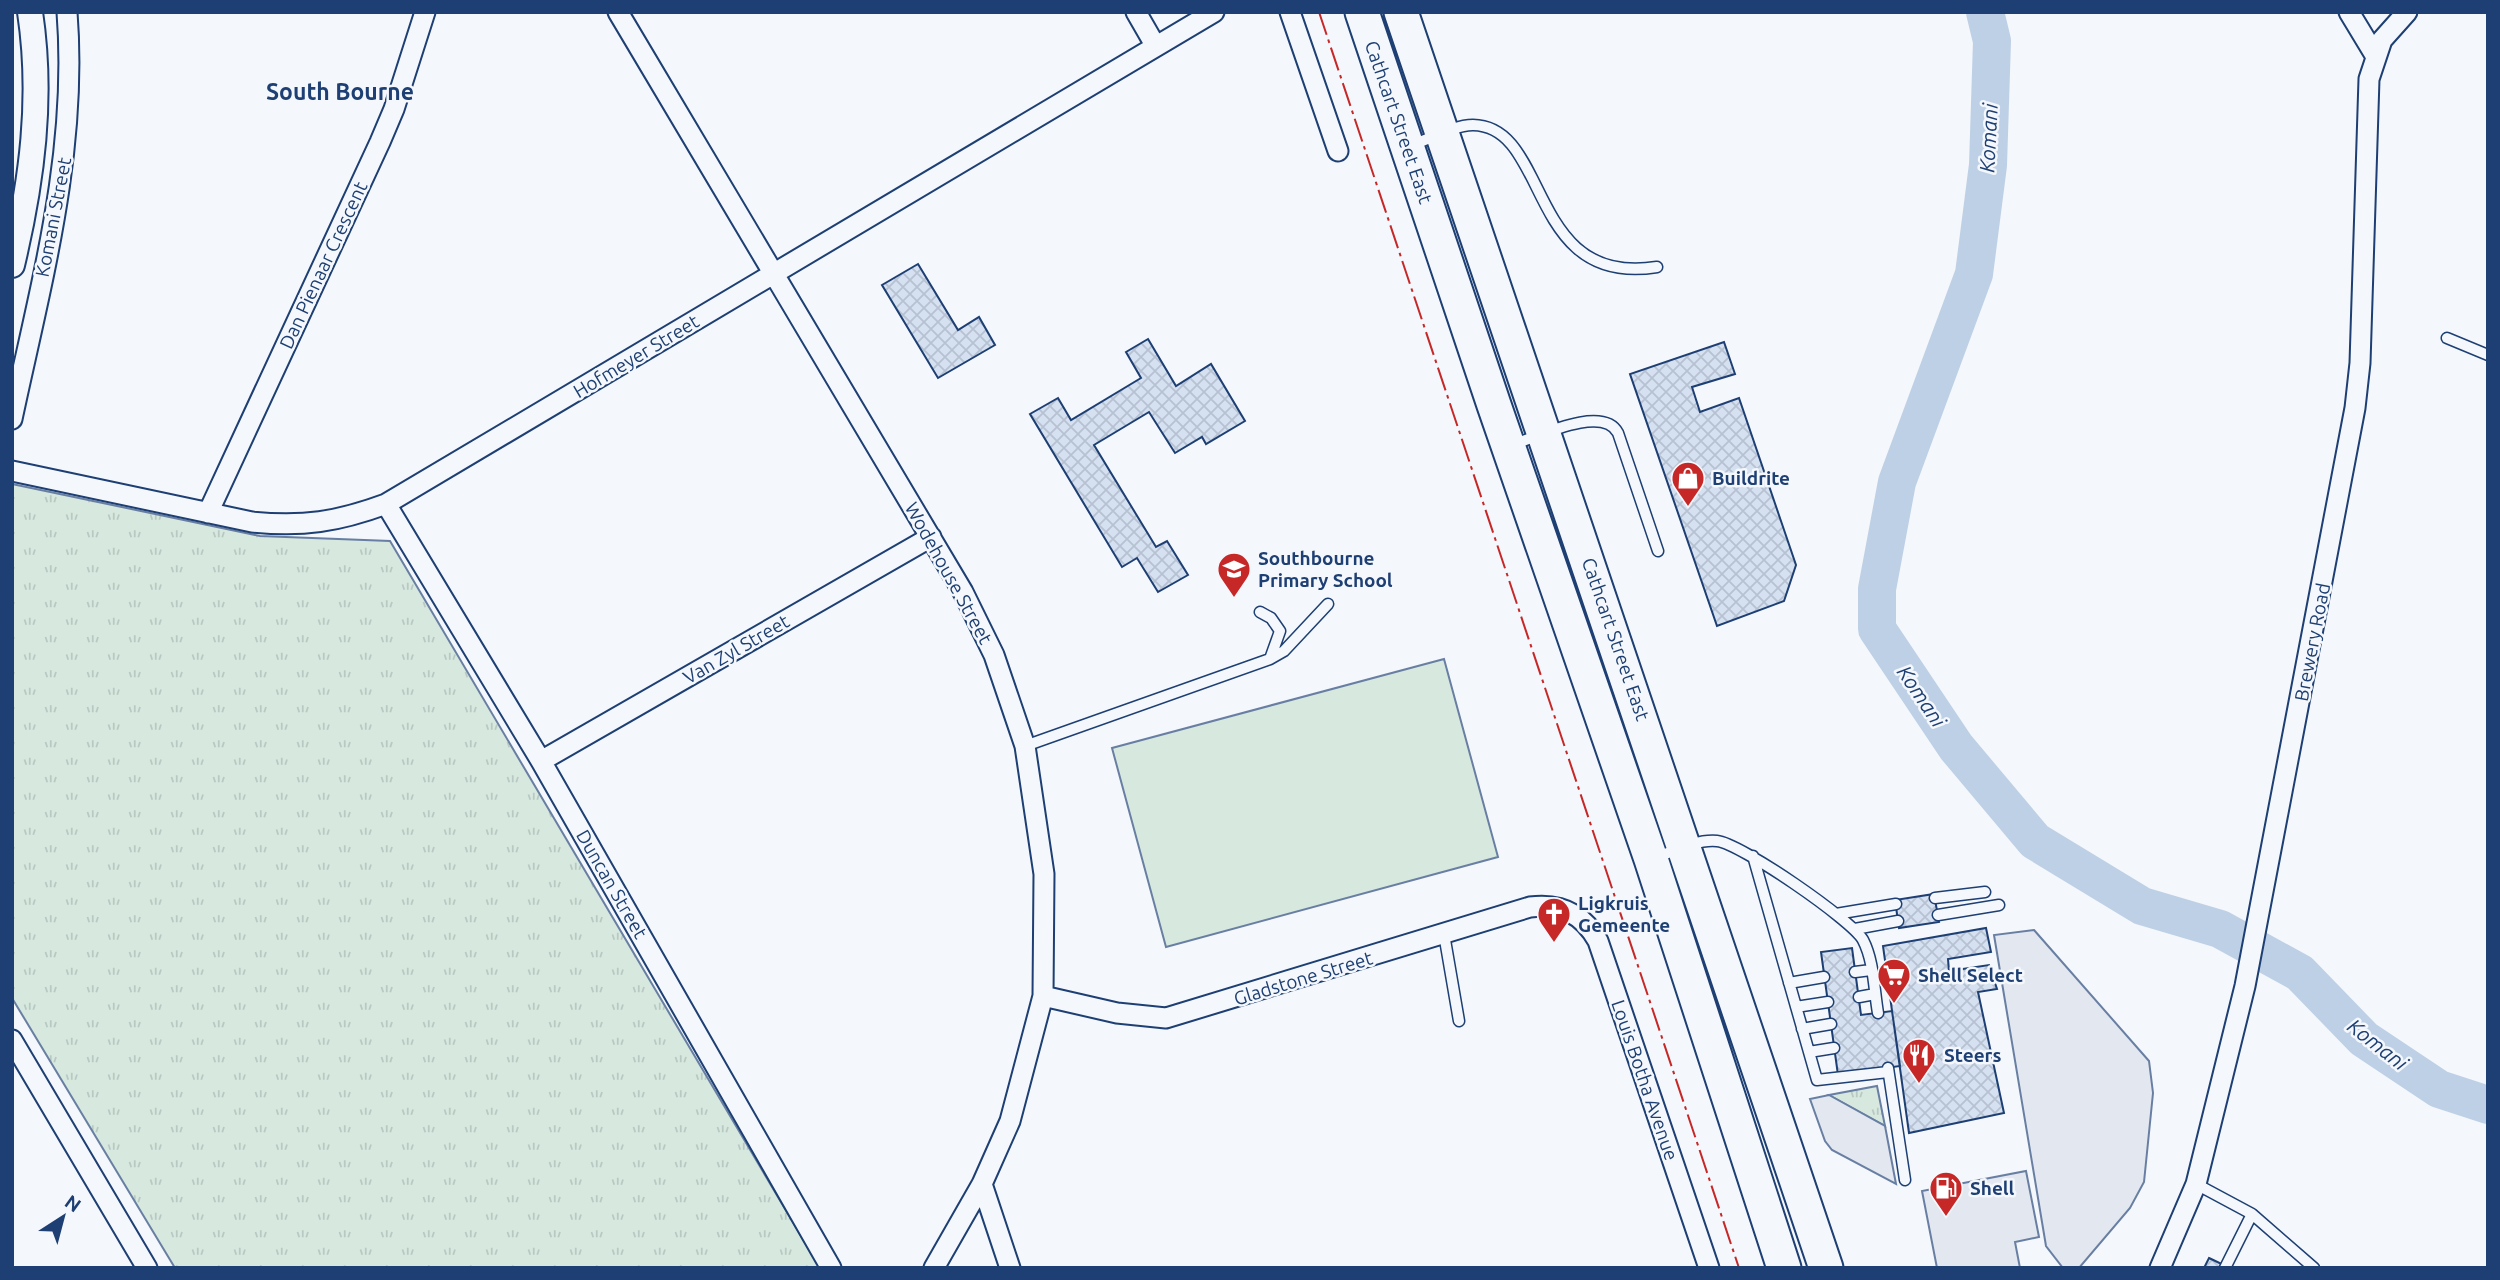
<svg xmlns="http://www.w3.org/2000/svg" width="2500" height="1280" viewBox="0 0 2500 1280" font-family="Ubuntu,sans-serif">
  <defs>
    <pattern id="grass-tufts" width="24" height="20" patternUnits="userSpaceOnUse" patternTransform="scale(1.75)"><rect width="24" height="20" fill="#d7e8df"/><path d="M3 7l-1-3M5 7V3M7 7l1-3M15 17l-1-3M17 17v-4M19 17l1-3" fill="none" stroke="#b8c8c3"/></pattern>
    <pattern id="building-cross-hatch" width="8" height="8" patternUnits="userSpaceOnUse" patternTransform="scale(1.75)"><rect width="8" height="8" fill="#d5e0f0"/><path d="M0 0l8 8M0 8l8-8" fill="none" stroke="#b6c1d1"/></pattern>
  </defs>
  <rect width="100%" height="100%" fill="#f4f7fb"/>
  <path fill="url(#grass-tufts)" stroke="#687fa3" stroke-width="2" d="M12 484 260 536 390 541 820 1268H175L12 998Z
    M1877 1086 1885 1126 1829 1095Z"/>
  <path fill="#d7e8df" stroke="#687fa3" stroke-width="2" d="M1444 659 1498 857 1166 947 1112 748Z"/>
  <path fill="#e3e8f0" stroke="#687fa3" stroke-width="2" d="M2034 930 2149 1061 2153 1093 2144 1182 2130 1208 2079 1268H2063L2046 1246 1994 935Z
    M1829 1095 1885 1126 1896 1184 1832 1150 1825 1141 1810 1099Z
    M2026 1171 2039 1237 2015 1242 2020 1268H1937L1922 1191Z"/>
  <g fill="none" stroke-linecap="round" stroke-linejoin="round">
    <path stroke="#bed0e5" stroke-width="38" d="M1985 12 1992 41 1988 165 1974 274 1897 482 1877 589V629L1956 747 2035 841 2142 906 2220 929 2300 973 2364 1039 2439 1089 2488 1105"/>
  </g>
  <path fill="url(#building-cross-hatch)" stroke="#1d3f73" stroke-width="2" d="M918 264 958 330 979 317 995 345 938 378 882 285Z
    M1148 339 1176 386 1211 364 1245 421 1206 444 1202 437 1175 453 1149 412 1094 445 1156 547 1167 541 1188 575 1158 592 1137 558 1122 567 1030 414 1058 398 1071 420 1141 378 1126 352Z
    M1724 342 1735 374 1692 387 1700 412 1739 398 1796 565 1784 601 1717 626 1630 374Z
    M1934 894 1939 922 1899 928 1895 900Z
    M1986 928 1991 952 1948 959 1949 971 1989 965 1997 989 1978 992 2004 1113 1909 1133 1883 946Z
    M1852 948 1861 1015 1892 1011 1900 1066 1838 1075 1821 952Z
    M2209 1258 2230 1268H2204Z"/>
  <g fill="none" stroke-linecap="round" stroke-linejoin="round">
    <defs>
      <path id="service" d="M1412 145C1430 139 1454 125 1473 125 1551 126 1526 288 1657 267
        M2447 338 2488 355
        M1512 445C1537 437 1603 404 1618 433L1658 551
        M1260 612 1271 618 1280 631 1270 659
        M1025 746 1270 659 1284 651 1328 604
        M1753 856 1817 1080 1888 1072
        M1655 858C1674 851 1697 839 1717 841 1740 843 1852 920 1863 940 1874 961 1874 990 1878 1013
        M1935 898 1985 892
        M1836 914 1896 904
        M1938 915 1999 905
        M1855 929 1898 921
        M1444 934 1459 1021
        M1855 972 1871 970
        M1789 983 1824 977
        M1859 997 1875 994
        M1796 1007 1828 1002
        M1802 1029 1831 1024
        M1809 1052 1834 1048
        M1888 1068 1905 1180
        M2196 1184 2252 1214 2225 1268
        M2252 1214 2314 1268"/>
      <path id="minor" d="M618 12 963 592 994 655 1025 746 1044 874 1043 996 1010 1121 982 1184 934 1268
        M1136 12 1155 45
        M1290 12 1338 151
        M2349 12 2375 55
        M12 419C41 283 78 152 67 12
        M12 471 252 522C303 527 337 522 386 504L1214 12
        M386 504 541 761 831 1268
        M208 513 380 142 394 109 425 12
        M541 761 931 537
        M1043 996 1117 1013 1166 1018 1530 907C1561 903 1583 914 1598 941L1709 1268
        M12 1040 147 1268
        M982 1184 1010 1268
        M2160 1268 2196 1184 2245 986 2355 408 2360 363 2369 79 2382 40 2407 12"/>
      <path id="tertiary" d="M12 265C32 181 43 98 30 12"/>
      <path id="trunk" d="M1362 12 1494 405 1651 859 1784 1268
        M1401 12 1826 1268"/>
    </defs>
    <use href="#service" stroke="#1d3f73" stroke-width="13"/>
    <use href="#minor" stroke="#1d3f73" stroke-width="23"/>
    <use href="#tertiary" stroke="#1d3f73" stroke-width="28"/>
    <use href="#trunk" stroke="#1d3f73" stroke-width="37"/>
    <use href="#service" stroke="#f4f7fb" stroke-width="10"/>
    <use href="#minor" stroke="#f4f7fb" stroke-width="19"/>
    <use href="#tertiary" stroke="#f4f7fb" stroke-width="24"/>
    <use href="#trunk" stroke="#f4f7fb" stroke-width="33"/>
    <path stroke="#c62828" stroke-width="2" stroke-dasharray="24 5 3.5 5" stroke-linecap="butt" d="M1319 12 1739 1268"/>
  </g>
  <defs>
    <symbol id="shop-pin" viewBox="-11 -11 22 30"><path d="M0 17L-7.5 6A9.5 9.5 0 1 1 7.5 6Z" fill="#c62828" stroke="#f4f7fb"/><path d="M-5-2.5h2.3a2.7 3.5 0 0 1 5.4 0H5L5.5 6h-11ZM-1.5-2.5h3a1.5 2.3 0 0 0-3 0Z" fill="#fff"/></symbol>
    <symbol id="school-pin" viewBox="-11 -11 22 30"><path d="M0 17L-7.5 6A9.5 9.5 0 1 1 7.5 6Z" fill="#c62828" stroke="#f4f7fb"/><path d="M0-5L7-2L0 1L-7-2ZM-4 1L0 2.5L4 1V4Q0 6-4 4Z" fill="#fff"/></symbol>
    <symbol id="church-pin" viewBox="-11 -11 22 30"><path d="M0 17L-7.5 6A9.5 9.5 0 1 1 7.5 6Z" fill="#c62828" stroke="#f4f7fb"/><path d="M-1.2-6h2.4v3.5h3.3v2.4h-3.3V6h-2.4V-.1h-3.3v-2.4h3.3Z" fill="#fff"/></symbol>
    <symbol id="supermarket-pin" viewBox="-11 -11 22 30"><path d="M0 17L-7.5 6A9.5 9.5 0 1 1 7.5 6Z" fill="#c62828" stroke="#f4f7fb"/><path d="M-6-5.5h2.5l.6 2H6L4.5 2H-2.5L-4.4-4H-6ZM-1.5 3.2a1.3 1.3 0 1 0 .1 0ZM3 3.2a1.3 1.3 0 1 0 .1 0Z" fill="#fff"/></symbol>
    <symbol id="restaurant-pin" viewBox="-11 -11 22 30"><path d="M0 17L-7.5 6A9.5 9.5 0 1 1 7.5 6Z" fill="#c62828" stroke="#f4f7fb"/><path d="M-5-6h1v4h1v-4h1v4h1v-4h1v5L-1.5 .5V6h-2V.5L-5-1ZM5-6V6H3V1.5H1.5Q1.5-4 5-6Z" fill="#fff"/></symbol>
    <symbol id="fuel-pin" viewBox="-11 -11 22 30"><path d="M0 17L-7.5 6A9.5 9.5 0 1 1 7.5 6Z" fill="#c62828" stroke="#f4f7fb"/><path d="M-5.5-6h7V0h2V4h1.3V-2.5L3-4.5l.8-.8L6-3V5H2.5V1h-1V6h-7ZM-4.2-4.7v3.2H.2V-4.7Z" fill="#fff"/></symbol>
  </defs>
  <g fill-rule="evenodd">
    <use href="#shop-pin" x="1669" y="459" width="38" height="52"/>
    <use href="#school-pin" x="1215" y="550" width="38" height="52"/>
    <use href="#church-pin" x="1535" y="895" width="38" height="52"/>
    <use href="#supermarket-pin" x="1875" y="956" width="38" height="52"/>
    <use href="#restaurant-pin" x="1900" y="1036" width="38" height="52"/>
    <use href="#fuel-pin" x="1927" y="1169" width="38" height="52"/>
  </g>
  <g text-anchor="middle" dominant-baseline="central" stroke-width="5" stroke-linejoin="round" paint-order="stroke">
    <g font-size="19" fill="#1d3f73" stroke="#f4f7fb">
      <text transform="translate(1399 122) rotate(71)">Cathcart Street East</text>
      <text transform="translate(53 217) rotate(-79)">Komani Street</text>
      <text transform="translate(323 265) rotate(-65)">Dan Pienaar Crescent</text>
      <text transform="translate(636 356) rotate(-31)">Hofmeyer Street</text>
      <text transform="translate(949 573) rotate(61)">Wodehouse Street</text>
      <text transform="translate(1616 639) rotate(71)">Cathcart Street East</text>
      <text transform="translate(2312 642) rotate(-79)">Brewery Road</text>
      <text transform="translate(736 649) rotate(-30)">Van Zyl Street</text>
      <text transform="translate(612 884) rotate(60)">Duncan Street</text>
      <text transform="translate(1303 978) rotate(-17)">Gladstone Street</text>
      <text transform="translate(1645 1080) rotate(71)">Louis Botha Avenue</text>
    </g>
    <g font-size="19" font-weight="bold" fill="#1d3f73" stroke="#f4f7fb" text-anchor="start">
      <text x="1712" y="478">Buildrite</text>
      <text x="1258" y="558">Southbourne<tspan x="1258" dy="22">Primary School</tspan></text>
      <text x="1578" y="903">Ligkruis<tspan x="1578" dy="22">Gemeente</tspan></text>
      <text x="1918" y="975">Shell Select</text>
      <text x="1944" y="1055">Steers</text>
      <text x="1970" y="1188">Shell</text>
    </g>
    <g font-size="21" font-style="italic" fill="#1d3f73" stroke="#f4f7fb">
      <text transform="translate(1988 138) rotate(-87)">Komani</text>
      <text transform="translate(1922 696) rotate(56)">Komani</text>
      <text transform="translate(2378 1044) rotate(38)">Komani</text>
    </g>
    <g font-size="23" font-weight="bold" fill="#1d3f73" stroke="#f4f7fb">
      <text x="340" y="91">South Bourne</text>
    </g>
  </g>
  <rect width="2500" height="1280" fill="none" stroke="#1d3f73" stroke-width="28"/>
  <g transform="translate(63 1217) rotate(36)" stroke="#f4f7fb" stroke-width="5" paint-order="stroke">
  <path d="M0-5L12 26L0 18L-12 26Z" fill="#1d3f73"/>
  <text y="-10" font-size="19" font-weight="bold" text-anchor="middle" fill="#1d3f73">N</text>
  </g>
</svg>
